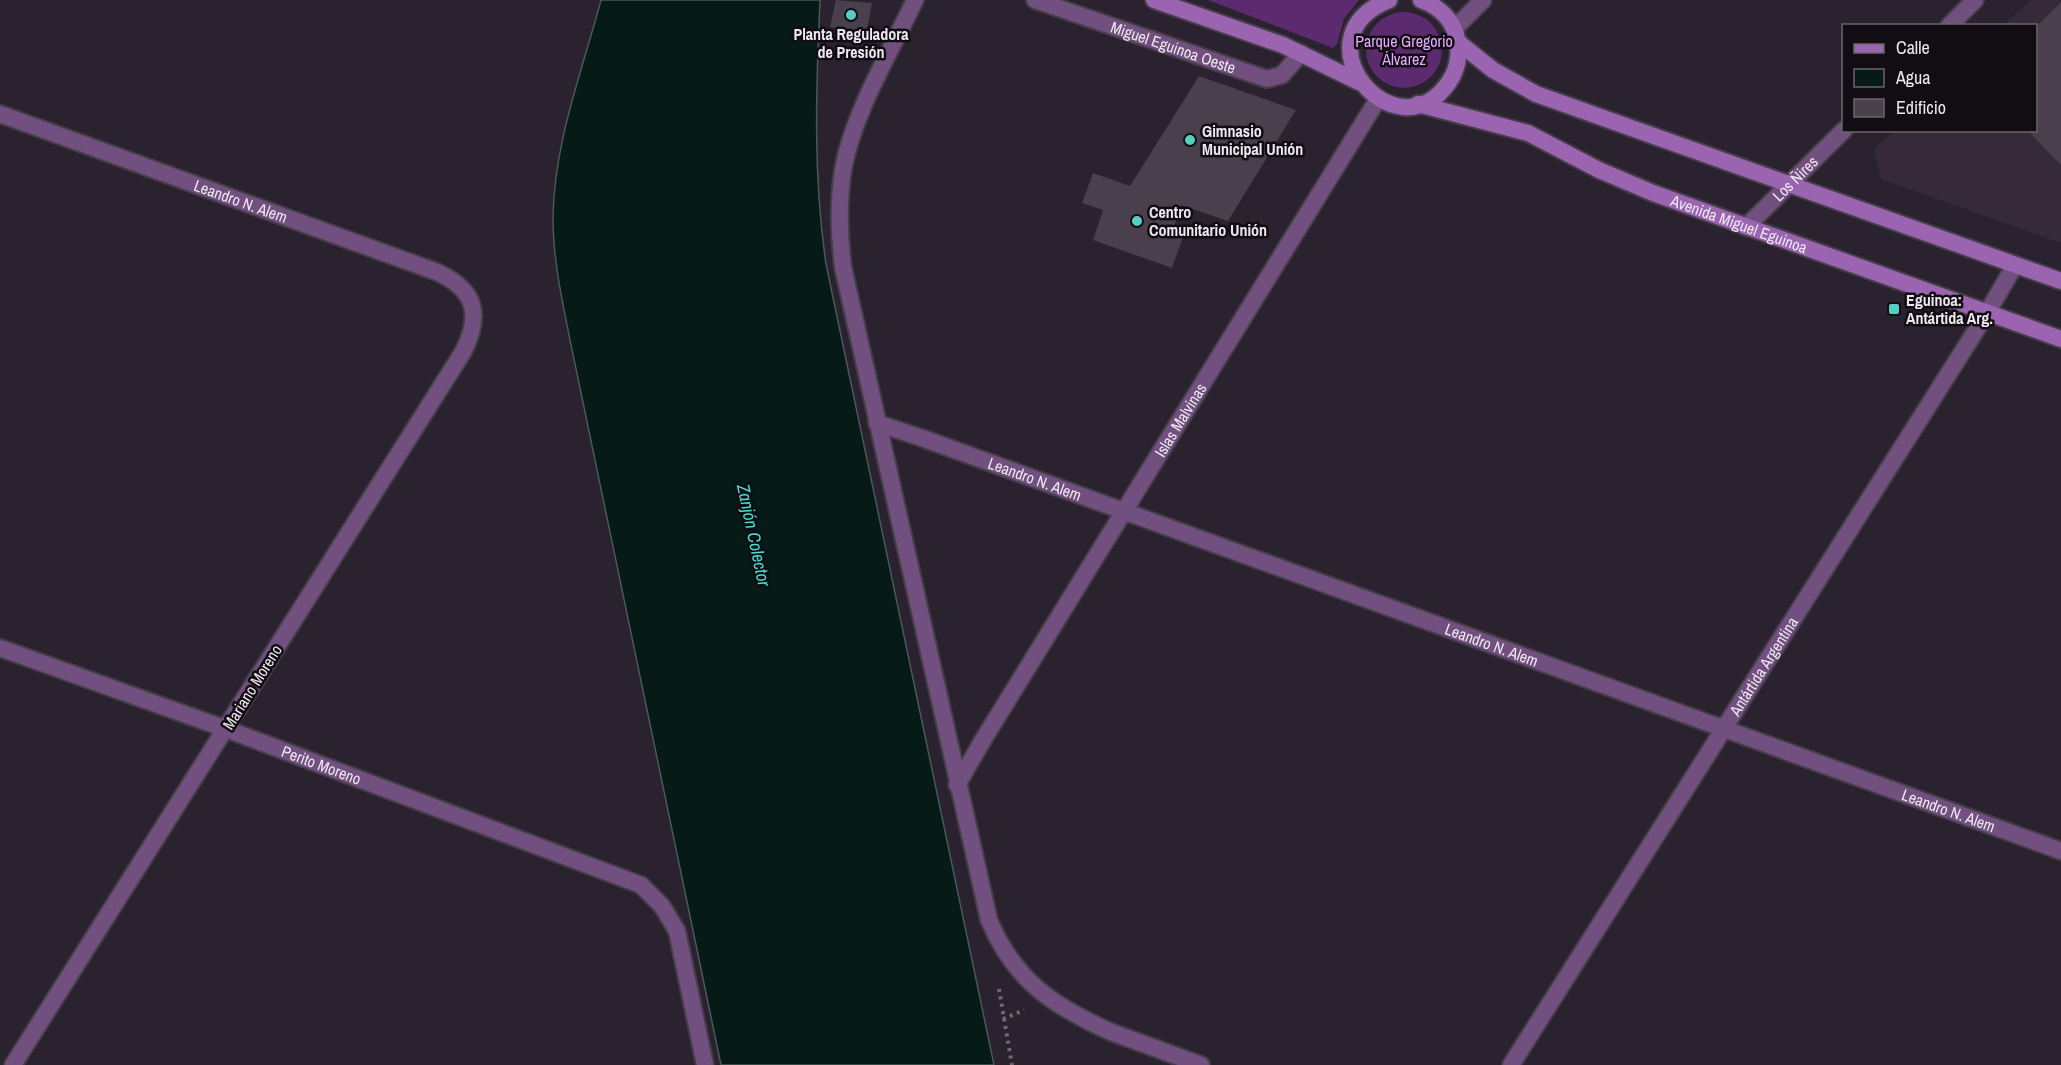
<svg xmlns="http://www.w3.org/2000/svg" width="2061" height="1065" viewBox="0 0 2061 1065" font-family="'Archivo Narrow',sans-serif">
  <rect width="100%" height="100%" fill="#2a222e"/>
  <path fill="#35293a" d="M2031 0H2061V243L1881 179 1874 149 1894 131 2036 130V26L2004 25Z"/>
  <path fill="#5c2a6e" d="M1208 0H1359L1344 19 1337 44 1333 48Z
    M1366 50a38 38 0 1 1 76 0a38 38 0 1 1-76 0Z"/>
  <path fill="#061a18" stroke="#4b5859" stroke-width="1.5" d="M601 0H820C816 89 813 176 826 264L994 1065H721L570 340C562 300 553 259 553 218 554 142 582 72 601 0Z"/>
  <path fill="#493f4d" d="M836 0 872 3 866 35 830 27Z
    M2061 2V165L2027 130H2036V27Z
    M1199 76 1296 110 1228 221 1181 205 1172 233 1183 237 1172 268 1093 240 1103 210 1082 203 1093 173 1130 186Z"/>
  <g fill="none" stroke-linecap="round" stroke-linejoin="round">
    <defs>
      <path id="service" d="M915 0C890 53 853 113 843 170 838 203 839 235 843 267L989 920C1014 980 1053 1006 1111 1032
        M877 423 922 438
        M957 785 983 740
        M641 885 662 906 677 931 705 1065"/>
      <g id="minor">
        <path id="s1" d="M1035 0 1267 79 1282 75 1301 53"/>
        <path d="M1949 26 1975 0"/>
        <path d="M1454 29 1483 0"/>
        <path id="s2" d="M0 114 437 272C476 290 482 315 463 352L13 1065"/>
        <path id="s3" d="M1746 227 1844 130"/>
        <path id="s4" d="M922 438 2061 851"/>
        <path id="s5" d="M0 648 226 729 641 885"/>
        <path id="s6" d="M983 740 1378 99"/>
        <path d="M1111 1032 1201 1065"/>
        <path id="s7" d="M1511 1065 1987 313 2015 265"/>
      </g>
      <g id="secondary">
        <path d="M1154 0 1283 45 1359 82"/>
        <path d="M1389 0C1294 38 1396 159 1449 82 1460 66 1461 46 1454 29 1448 15 1435 5 1421 0"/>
        <path d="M1458 42 1493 70 1536 94 2061 281"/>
        <path id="s8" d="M1418 104 1528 133 1599 170 1653 193 2061 339"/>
      </g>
    </defs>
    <use href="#service" stroke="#453e49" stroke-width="20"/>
    <use href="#minor" stroke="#453e49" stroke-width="20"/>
    <use href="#secondary" stroke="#453e49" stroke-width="20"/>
    <path stroke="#706974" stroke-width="4" stroke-dasharray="3 4.5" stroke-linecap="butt" d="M999 989 1012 1065
      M1003 1019 1024 1010"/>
    <use href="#service" stroke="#714f7f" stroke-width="16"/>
    <use href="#minor" stroke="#714f7f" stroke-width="16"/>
    <use href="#secondary" stroke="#9b64b1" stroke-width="16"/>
  </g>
  <g fill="#57cec2" stroke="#110d12" stroke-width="2">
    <circle cx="851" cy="15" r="6"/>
    <circle cx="1190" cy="140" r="6"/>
    <circle cx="1137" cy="221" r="6"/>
    <rect x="1888" y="303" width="12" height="12" rx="3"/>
  </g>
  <g text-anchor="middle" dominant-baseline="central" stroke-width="5" stroke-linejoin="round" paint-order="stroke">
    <g font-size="16" font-weight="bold" fill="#ede7f0" stroke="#110d12" text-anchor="start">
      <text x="851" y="34" text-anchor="middle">Planta Reguladora<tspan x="851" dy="18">de Presión</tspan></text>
      <text x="1202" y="131">Gimnasio<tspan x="1202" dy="18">Municipal Unión</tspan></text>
      <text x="1149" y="212">Centro<tspan x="1149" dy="18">Comunitario Unión</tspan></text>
      <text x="1906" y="300">Eguinoa:<tspan x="1906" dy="18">Antártida Arg.</tspan></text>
    </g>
    <g font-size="16" fill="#e5abfd" stroke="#110d12">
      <text x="1404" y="41">Parque Gregorio<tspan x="1404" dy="18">Álvarez</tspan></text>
    </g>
    <g font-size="16" fill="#ede7f0" stroke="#110d12">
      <text stroke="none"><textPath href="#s1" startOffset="146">Miguel Eguinoa Oeste</textPath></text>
      <text stroke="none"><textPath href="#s3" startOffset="69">Los Ñires</textPath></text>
      <text stroke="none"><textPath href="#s2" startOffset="256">Leandro N. Alem</textPath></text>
      <text stroke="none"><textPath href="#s8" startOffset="344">Avenida Miguel Eguinoa</textPath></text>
      <text stroke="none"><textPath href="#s6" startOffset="376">Islas Malvinas</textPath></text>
      <text stroke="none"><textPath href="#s4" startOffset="120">Leandro N. Alem</textPath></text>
      <text stroke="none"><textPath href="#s4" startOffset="606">Leandro N. Alem</textPath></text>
      <text stroke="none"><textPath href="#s7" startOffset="472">Antártida Argentina</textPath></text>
      <text transform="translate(252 687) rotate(-58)">Mariano Moreno</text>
      <text stroke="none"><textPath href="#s5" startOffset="342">Perito Moreno</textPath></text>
      <text stroke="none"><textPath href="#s4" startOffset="1092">Leandro N. Alem</textPath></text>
    </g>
    <g font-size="18" font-style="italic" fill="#46dfd2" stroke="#110d12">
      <text transform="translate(754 535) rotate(78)">Zanjón Colector</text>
    </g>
  </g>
  <rect x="1842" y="24" width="195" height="108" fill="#110d12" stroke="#69646b" stroke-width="1.5"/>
  <rect x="1854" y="44" width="30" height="9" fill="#9b64b1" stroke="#69646b" stroke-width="1.5"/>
  <text x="1896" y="54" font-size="18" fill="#ede7f0">Calle</text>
  <rect x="1854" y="69" width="30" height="18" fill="#061a18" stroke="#69646b" stroke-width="1.5"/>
  <text x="1896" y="84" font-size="18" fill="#ede7f0">Agua</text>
  <rect x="1854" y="99" width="30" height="18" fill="#493f4d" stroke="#69646b" stroke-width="1.5"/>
  <text x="1896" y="114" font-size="18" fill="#ede7f0">Edificio</text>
</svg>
